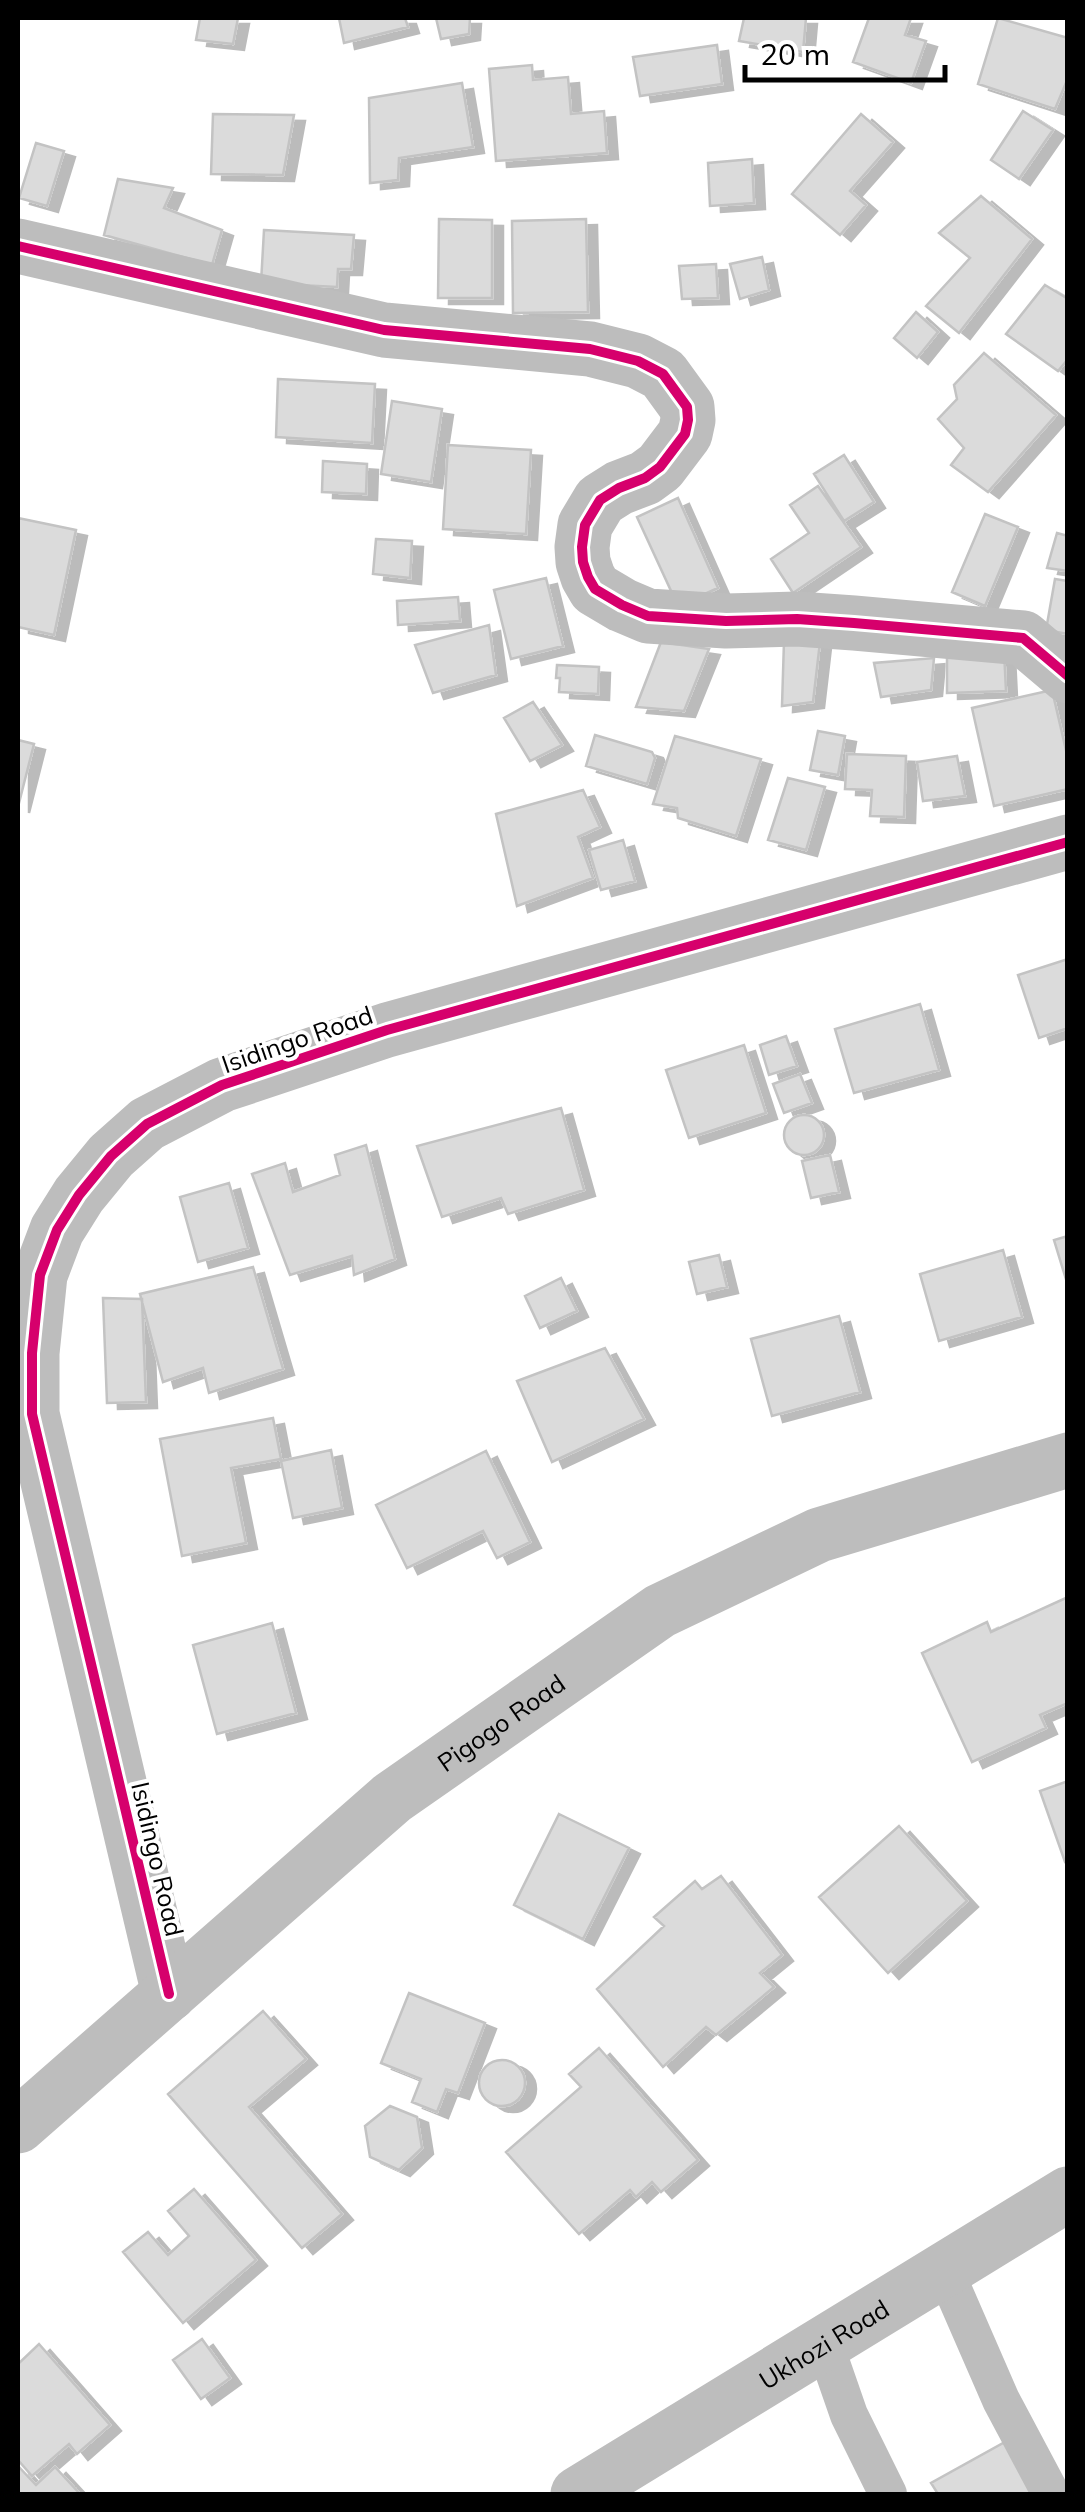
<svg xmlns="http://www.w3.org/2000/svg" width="1085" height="2512" viewBox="0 0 1085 2512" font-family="Mulish,sans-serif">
  <defs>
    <filter id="shadow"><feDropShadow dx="11" dy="6" stdDeviation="0" flood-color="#0004"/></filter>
  </defs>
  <rect width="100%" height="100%" fill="#fff"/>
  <path fill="#dbdbdb" stroke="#c3c3c3" stroke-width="2.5" filter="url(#shadow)" d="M200 18H238L233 44 196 40Z
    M339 18H405L408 27 344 43Z
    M436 18H470L469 34 441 39Z
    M744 18H806L803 52 739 41Z
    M869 18H911L905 35 926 41 911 83 853 62Z
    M998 18 1068 38V78L1055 109 978 84Z
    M717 45 722 84 640 96 633 57Z
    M532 65 533 80 568 77 571 114 604 111 607 153 496 161 489 69Z
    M462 83 473 147 399 158 398 180 370 183 369 98Z
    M1023 111 1053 130 1019 179 991 160Z
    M213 114 294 115 283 175 211 174Z
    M861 114 893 142 850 191 866 205 840 235 792 194Z
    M36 143 64 151 47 206 19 198Z
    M752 159 754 203 710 206 708 163Z
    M118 179 173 188 164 208 222 230 212 265 104 235Z
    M981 196 1032 239 959 333 926 306 970 258 939 233Z
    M439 219 492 220V298H438Z
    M586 219 588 312 513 313 512 221Z
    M264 230 354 235 351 269H338L337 287 261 283Z
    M762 257 769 290 740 299 730 264Z
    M716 264 718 298 682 299 679 266Z
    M1045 285 1068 299V359L1058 371 1006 334Z
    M916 312 938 332 917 358 894 338Z
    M984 353 1056 415 988 492 951 465 964 448 938 419 957 399 954 385Z
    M278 379 375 384 372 443 276 437Z
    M392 401 442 409 431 482 381 474Z
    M448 445 531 450 526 534 443 529Z
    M844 455 874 502 844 521 814 474Z
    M323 461 367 464 366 494 322 492Z
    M818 486 861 547 793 593 771 559 809 533 790 505Z
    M678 498 718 588 678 606 637 517Z
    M985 514 1018 527 985 606 952 592Z
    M18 518 76 530 54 635 18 627Z
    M1057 533 1068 536V571L1047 568Z
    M376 539 412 541 410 578 373 574Z
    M546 578 563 646 511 659 494 590Z
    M1055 579 1068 581V634L1046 630Z
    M458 597 460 621 398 625 397 601Z
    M489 625 496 675 433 693 415 645Z
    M784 641 820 642 813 702 782 706Z
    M661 642 709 649 684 711 636 707Z
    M947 650 1004 651 1006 691 947 693Z
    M934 658 931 690 881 697 874 663Z
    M557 665 599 667 598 694 559 692 560 678H556Z
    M1052 690 1068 759V789L994 806 972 708Z
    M533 702 562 745 530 761 504 718Z
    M818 731 845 736 838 775 810 770Z
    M595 735 652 752 655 758 647 784 586 766Z
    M675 736 761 759 736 836 678 818 677 808 653 804Z
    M18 740 34 744 18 807Z
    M847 754 906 756 904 817 870 816 872 790 845 789Z
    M957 756 965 796 923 801 917 762Z
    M788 778 825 787 806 850 768 840Z
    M583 790 600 827 578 837 593 878 517 906 496 814Z
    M623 840 635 881 601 890 589 850Z
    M1068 959V1028L1039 1038 1018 975Z
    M920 1004 939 1070 854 1093 835 1029Z
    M786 1036 797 1066 769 1075 760 1045Z
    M744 1045 766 1113 689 1138 666 1070Z
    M800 1074 812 1103 784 1113 773 1084Z
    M561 1108 584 1190 508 1214 501 1198 442 1217 417 1146Z
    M784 1135a20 20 0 1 1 40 0a20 20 0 1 1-40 0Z
    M366 1145 395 1259 354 1275 352 1256 290 1275 252 1174 285 1163 293 1192 340 1175 335 1155Z
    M830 1155 839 1192 811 1198 802 1161Z
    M229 1183 248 1248 198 1262 180 1197Z
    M1068 1236V1286L1054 1240Z
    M1003 1250 1022 1317 939 1341 920 1274Z
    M719 1255 727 1287 697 1294 689 1262Z
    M253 1267 283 1369 209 1393 203 1368 163 1382 140 1294Z
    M561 1278 577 1311 540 1328 525 1296Z
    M103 1298 142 1299 146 1402 107 1403Z
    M839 1316 860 1392 772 1416 751 1339Z
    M605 1348 644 1419 552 1462 517 1381Z
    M273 1418 281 1459 231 1468 246 1543 182 1556 160 1439Z
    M331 1450 342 1508 293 1518 281 1461Z
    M486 1451 530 1542 497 1558 483 1531 407 1568 376 1505Z
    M1068 1597V1703L1040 1715 1046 1728 972 1762 922 1653 987 1622 991 1632Z
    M272 1623 296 1713 217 1734 193 1645Z
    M1068 1781V1861L1065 1862 1040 1791Z
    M559 1814 629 1848 583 1939 514 1905Z
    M899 1826 967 1901 888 1973 819 1897Z
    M721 1876 782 1955 760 1973 774 1987 716 2035 706 2027 663 2067 597 1989 664 1926 654 1917 695 1881 702 1889Z
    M409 1993 485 2023 458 2093 446 2089 437 2112 412 2102 421 2079 381 2063Z
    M263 2011 306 2059 249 2107 342 2214 302 2248 168 2094Z
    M599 2048 698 2160 661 2192 652 2182 636 2197 630 2190 579 2234 506 2152 581 2087 569 2074Z
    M479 2083a23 23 0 1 1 46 0a23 23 0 1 1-46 0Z
    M390 2106 417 2117 422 2148 399 2170 370 2157 365 2126Z
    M194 2189 256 2260 183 2323 123 2252 148 2232 168 2255 189 2236 168 2211Z
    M202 2339 230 2378 201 2399 173 2360Z
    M39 2344 110 2425 77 2454 69 2444 32 2476 18 2460V2364Z
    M1005 2442 1036 2494H938L931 2483Z
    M18 2466 36 2485 55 2467 80 2494H18Z"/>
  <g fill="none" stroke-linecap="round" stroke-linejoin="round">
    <path stroke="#bdbdbd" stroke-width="38" d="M944 2269 1001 2400 1051 2494
      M824 2343 849 2415 888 2494"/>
    <g stroke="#bdbdbd" stroke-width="55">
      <path d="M18 246 384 330 590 349 638 361 663 374 687 407 688 420 685 434 660 467 645 478 619 488 600 500 585 525 582 547 583 562 588 577 595 589 622 605 648 616 726 621 797 619 854 623 1023 638 1068 676"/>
      <path d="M169 1994 32 1414V1353L40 1275 57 1230 79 1195 111 1156 147 1124 222 1085 387 1030 1068 842"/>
      <path id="s1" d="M18 2126 392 1798 660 1611 819 1535 1068 1460"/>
      <path id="s2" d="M578 2494 1068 2194"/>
    </g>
    <defs>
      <path id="cycleway" d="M18 246 384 330 590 349 638 361 663 374 687 407 688 420 685 434 660 467 645 478 619 488 600 500 585 525 582 547 583 562 588 577 595 589 622 605 648 616 726 621 797 619 854 623 1023 638 1068 676
        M169 1994 32 1414V1353L40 1275 57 1230 79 1195 111 1156 147 1124 222 1085 387 1030 1068 842"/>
    </defs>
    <use href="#cycleway" stroke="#fff" stroke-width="16"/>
    <use href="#cycleway" stroke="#d6006c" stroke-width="10"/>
  </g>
  <g text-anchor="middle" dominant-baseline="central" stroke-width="8" stroke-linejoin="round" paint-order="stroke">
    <g font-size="25" fill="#000" stroke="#fff">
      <text transform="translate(297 1039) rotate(-19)">Isidingo Road</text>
      <text stroke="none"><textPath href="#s1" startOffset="630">Pigogo Road</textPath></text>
      <text transform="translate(158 1859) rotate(77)">Isidingo Road</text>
      <text stroke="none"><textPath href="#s2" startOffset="288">Ukhozi Road</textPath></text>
    </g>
  </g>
  <rect width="1085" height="2512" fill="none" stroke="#000000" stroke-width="40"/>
  <path d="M745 65v15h200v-15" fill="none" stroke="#000000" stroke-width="5"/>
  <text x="760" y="65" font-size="30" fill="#000000" stroke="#ffffff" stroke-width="8" paint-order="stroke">20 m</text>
</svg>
